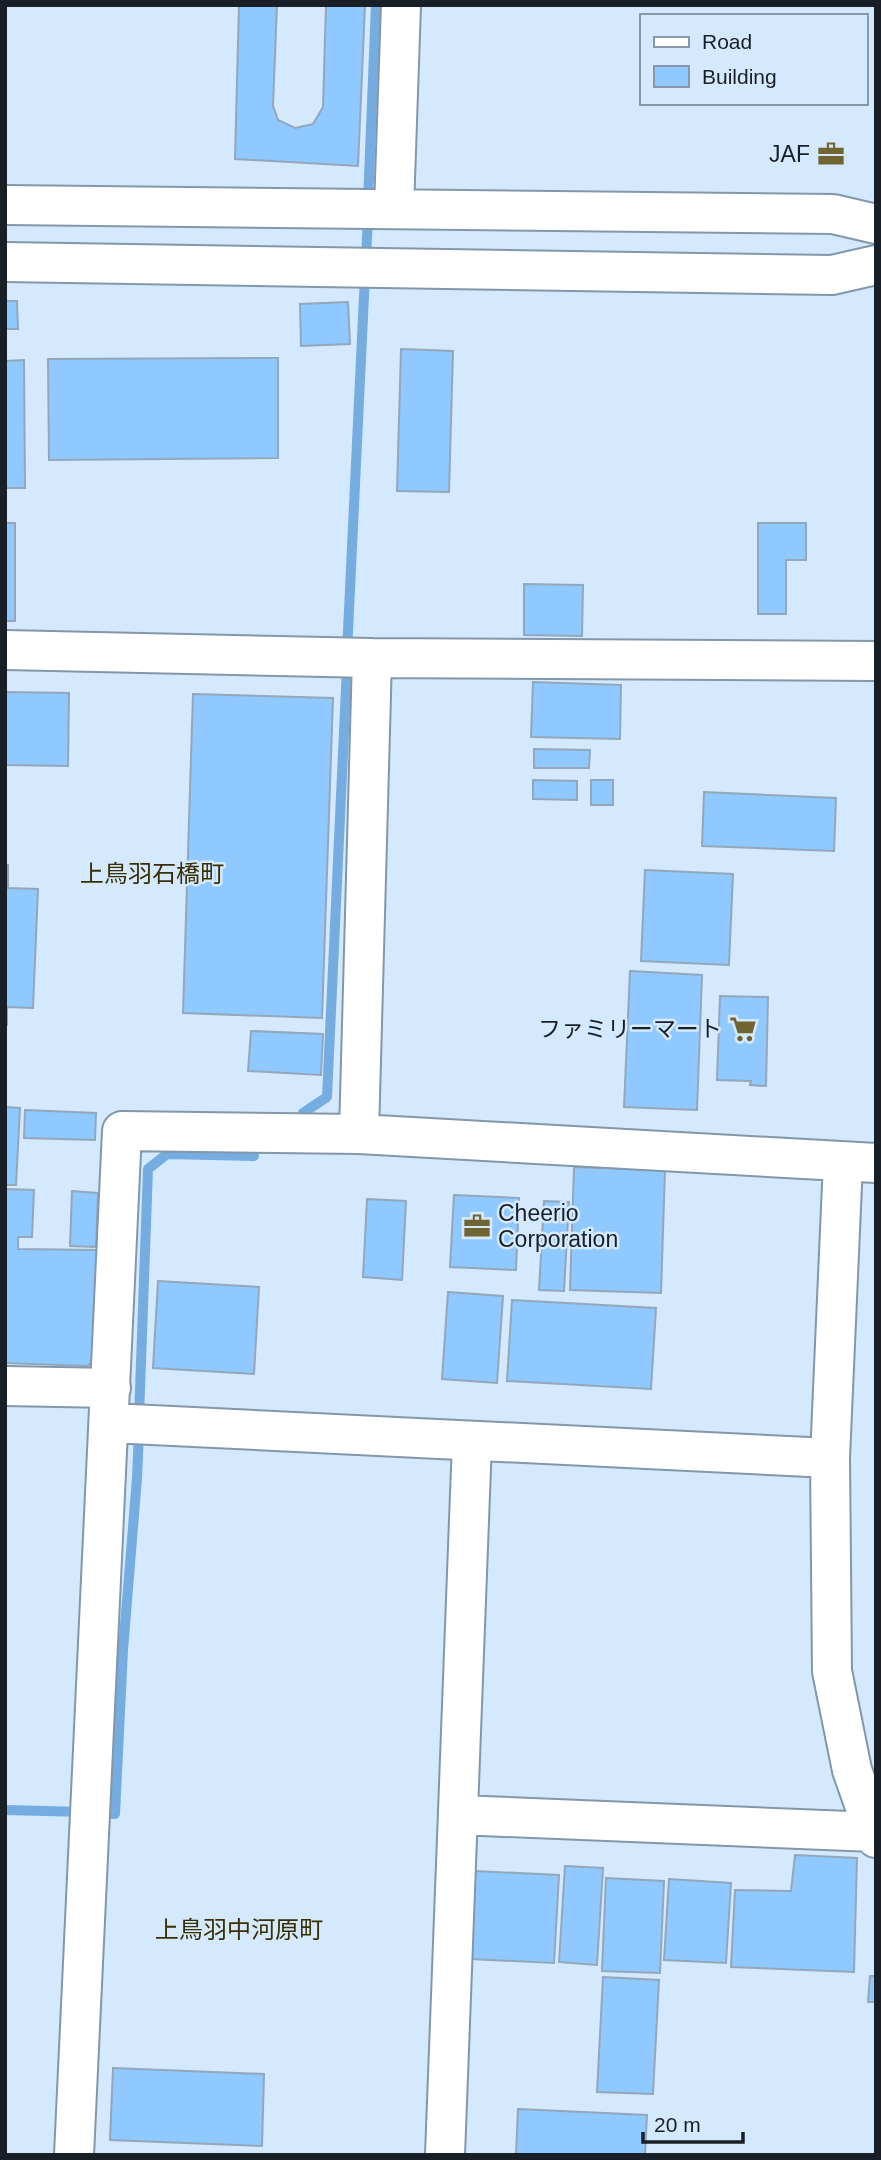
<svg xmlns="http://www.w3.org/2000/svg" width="881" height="2160" viewBox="0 0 881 2160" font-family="Helvetica,'Noto Sans JP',sans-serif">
  <rect width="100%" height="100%" fill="#d4e9fd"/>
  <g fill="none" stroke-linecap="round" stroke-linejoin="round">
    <path stroke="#75ade1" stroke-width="10" d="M368 201 376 5
      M366 260 368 216
      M347 652 365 275
      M303 1113 327 1097 347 667
      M139 1418 148 1169 167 1154 254 1156
      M5 1810 84 1812
      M99 1813 115 1814 123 1650 137 1478 139 1433"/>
  </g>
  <path fill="#90c9ff" stroke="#93a7ba" stroke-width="2" d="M239 5H277L273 106 278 120 295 128 313 124 323 107 326 5H365L358 166 235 159Z
    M5 301H17L18 329H5Z
    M348 302 350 344 301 346 300 304Z
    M401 349 453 351 449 492 397 491Z
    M278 358V458L49 460 48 359Z
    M24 360 25 488H5V361Z
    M5 523H15V621H5Z
    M758 523H806V560H786V614H758Z
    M524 584 583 585 582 636 524 635Z
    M533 682 621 685 620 739 531 737Z
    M5 692 69 693 68 766 5 765Z
    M193 694 333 698 322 1018 183 1013Z
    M534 749 590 750 589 768H534Z
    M533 780 577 781V800L533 799Z
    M591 780H613V805H591Z
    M704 792 836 798 834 851 702 846Z
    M5 865H8V888L38 889 33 1008 7 1007V1025H5Z
    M645 870 733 874 729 965 641 961Z
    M630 971 702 975 697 1110 624 1107Z
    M720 996 768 997 766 1086 750 1085 751 1081 717 1080Z
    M251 1031 323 1034 321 1075 248 1071Z
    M5 1107 20 1108 16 1185H5Z
    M25 1110 96 1113 95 1140 24 1138Z
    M574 1167 665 1170 661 1293 570 1290Z
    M5 1189 34 1190 32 1237H18V1249L99 1250 95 1358 88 1366 5 1363Z
    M72 1191 98 1193 96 1247 70 1246Z
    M454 1195 519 1198 516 1270 450 1267Z
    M367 1199 406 1201 402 1280 363 1277Z
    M544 1201 569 1202 564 1291 539 1290Z
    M158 1281 259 1287 254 1374 153 1368Z
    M448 1292 503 1296 497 1383 442 1379Z
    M512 1300 656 1308 651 1389 507 1381Z
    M795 1855 857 1858 854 1972 731 1967 735 1890 791 1891Z
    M565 1866 603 1868 597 1965 559 1962Z
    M475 1871 559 1875 554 1963 470 1959Z
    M606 1878 664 1881 660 1973 602 1971Z
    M669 1879 731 1883 726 1963 664 1960Z
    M870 1976H876V2002H868Z
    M603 1977 659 1980 653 2094 597 2092Z
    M113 2068 264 2074 262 2146 110 2140Z
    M518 2109 647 2115 645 2155H516Z"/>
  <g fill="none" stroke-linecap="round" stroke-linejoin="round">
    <defs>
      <path id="minor" d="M5 205 833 214 876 224
        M394 209 401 5
        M5 262 832 275 876 265
        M5 650 372 658 876 661
        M359 1134 372 658
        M843 1162 830 1458 832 1671 852 1770 876 1838
        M5 1386 111 1388
        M110 1423 830 1458
        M458 1815 874 1832
        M74 2155 122 1131 359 1134 876 1163
        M445 2155 472 1441"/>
    </defs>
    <use href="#minor" stroke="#8397aa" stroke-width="42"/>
    <use href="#minor" stroke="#fff" stroke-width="38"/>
  </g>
  <defs>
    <symbol id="office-bare" viewBox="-9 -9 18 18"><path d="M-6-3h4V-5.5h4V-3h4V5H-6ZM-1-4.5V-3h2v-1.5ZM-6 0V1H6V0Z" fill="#706532" stroke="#d4e9fd" stroke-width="2.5" paint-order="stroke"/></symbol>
    <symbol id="supermarket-bare" viewBox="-9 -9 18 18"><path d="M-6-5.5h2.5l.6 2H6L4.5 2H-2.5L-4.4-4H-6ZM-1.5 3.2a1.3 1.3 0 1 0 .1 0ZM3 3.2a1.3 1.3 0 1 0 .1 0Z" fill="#706532" stroke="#d4e9fd" stroke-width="2.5" paint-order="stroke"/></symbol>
  </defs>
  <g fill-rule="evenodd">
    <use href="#office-bare" x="812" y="135" width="38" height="38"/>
    <use href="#supermarket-bare" x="724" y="1010" width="38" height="38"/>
    <use href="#office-bare" x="458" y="1207" width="38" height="38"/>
  </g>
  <g text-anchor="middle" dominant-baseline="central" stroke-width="5" stroke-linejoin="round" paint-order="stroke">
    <g font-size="23" fill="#181f27" stroke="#d4e9fd" text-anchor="end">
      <text x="810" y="154">JAF</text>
      <text x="722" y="1029">ファミリーマート</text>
      <text x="498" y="1213" text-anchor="start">Cheerio<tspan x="498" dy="26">Corporation</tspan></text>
    </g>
    <g font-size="24" fill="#382f03" stroke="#d4e9fd">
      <text x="152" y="873">上鳥羽石橋町</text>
      <text x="239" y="1929">上鳥羽中河原町</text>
    </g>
  </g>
  <rect width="881" height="2160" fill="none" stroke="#181f27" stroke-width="14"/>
  <rect x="640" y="14" width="228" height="91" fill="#d4e9fd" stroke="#8998a7" stroke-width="2"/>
  <rect x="654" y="37" width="35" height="10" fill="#ffffff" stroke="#8998a7" stroke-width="2"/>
  <text x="702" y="49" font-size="21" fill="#181f27">Road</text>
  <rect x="654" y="66" width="35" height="21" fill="#90c9ff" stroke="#8998a7" stroke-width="2"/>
  <text x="702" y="84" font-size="21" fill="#181f27">Building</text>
  <path d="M643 2132v10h100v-10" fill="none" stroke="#181f27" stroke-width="3.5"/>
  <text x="654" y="2132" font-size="21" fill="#181f27" stroke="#d4e9fd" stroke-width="5" paint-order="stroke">20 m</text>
</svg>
